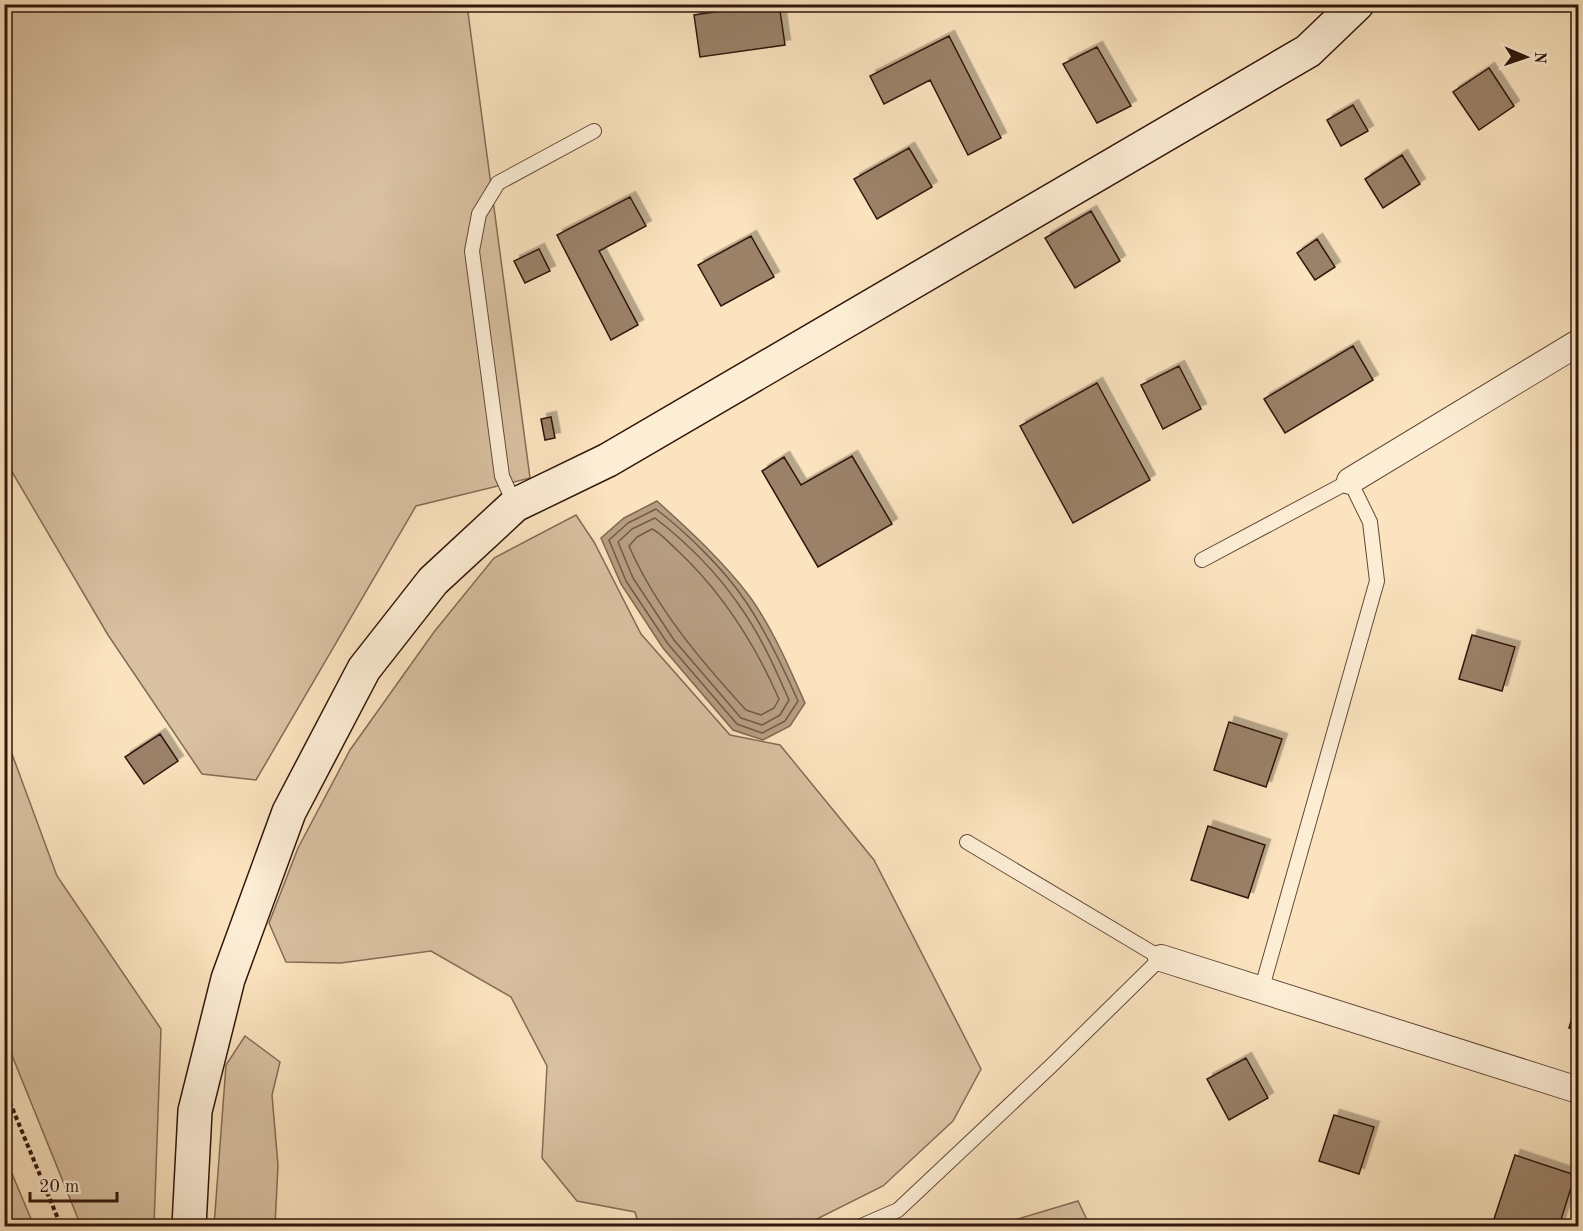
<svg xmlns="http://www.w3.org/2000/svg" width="1583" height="1231" viewBox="0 0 1583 1231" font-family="'Old Standard TT',serif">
  <defs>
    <filter id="shadow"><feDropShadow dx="5.5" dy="-5.5" stdDeviation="0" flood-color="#0004"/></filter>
  </defs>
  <rect width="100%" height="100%" fill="#fae3be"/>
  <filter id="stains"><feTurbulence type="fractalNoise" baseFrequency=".00333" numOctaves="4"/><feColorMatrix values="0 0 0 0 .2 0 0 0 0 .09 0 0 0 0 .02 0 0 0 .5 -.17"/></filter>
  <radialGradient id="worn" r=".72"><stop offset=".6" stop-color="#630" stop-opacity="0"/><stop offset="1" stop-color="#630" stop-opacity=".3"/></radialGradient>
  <path fill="#d8c0a0" stroke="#856b56" stroke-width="1.5" d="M4 5H467L530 478 416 506 256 780 202 774 108 635 5 460Z
    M576 515 594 542 641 634 730 735 780 745 874 860 981 1069 953 1121 883 1186 803 1226H639L635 1212 577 1201 542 1158 547 1066 511 997 431 951 341 963 286 962 269 923 298 848 350 750 434 632 494 558Z
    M5 735 57 876 161 1029 154 1226H81L5 1038Z
    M245 1036 280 1062 272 1095 278 1165 275 1226H214L226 1065Z
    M4 1157H5L34 1226H5Z
    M1078 1201 1090 1226H994Z"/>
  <path fill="#b69d81" stroke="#816752" stroke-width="1.5" d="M657 501C690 531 723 561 750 597 773 629 789 667 805 703L790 726 763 740 733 730 663 648 621 584 601 538 624 518Z"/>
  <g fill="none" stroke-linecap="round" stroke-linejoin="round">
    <path stroke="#745a46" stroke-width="1.5" d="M656 509C686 532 725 570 746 602 767 633 783 667 798 701L785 721 762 733 737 724 668 644 626 581 609 540 628 523Z
      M655 518C686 542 717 573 739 605 760 634 775 668 789 700L780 715 762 725 741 718 674 640 633 578 618 542 632 529Z
      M652 529C661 533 669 543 677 550 722 592 754 642 779 699L774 708 761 715 746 710C701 661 656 608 629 546L637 537Z"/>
  </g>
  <path fill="#9a8168" stroke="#32160b" stroke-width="1.5" filter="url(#shadow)" d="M769 4H779L785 45 700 57 694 15Z
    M769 4H779L785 45 700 57 694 15Z
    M949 36 1001 138 968 155 930 80 884 104 870 76Z
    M1097 47 1131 106 1097 123 1063 64Z
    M1489 68 1514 106 1479 130 1453 92Z
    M1353 105 1368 131 1341 146 1327 120Z
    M909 148 932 187 877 219 854 179Z
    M1402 155 1420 184 1383 208 1365 179Z
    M630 197 646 226 599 251 638 325 611 340 557 235Z
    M1091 211 1120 261 1075 288 1045 238Z
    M751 236 774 277 721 306 698 265Z
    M1317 239 1335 267 1315 280 1297 253Z
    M1317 239 1335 267 1315 280 1297 253Z
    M539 249 550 271 525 283 514 261Z
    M1353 346 1373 380 1285 433 1264 399Z
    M1179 366 1201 409 1163 429 1141 385Z
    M1179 366 1201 409 1163 429 1141 385Z
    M1097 383 1150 480 1073 523 1020 426Z
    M551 417 555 438 545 440 541 419Z
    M852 456 892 524 818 567 762 471 784 457 801 485Z
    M1472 635 1515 647 1502 691 1459 679Z
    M1229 722 1282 739 1266 787 1214 770Z
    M160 734 178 761 144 784 125 757Z
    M1208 826 1265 845 1248 898 1191 880Z
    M1578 997V1031L1569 1028Z
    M1246 1058 1268 1098 1229 1120 1207 1079Z
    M1334 1115 1374 1127 1359 1174 1319 1161Z
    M1515 1155 1575 1175 1559 1226H1506L1493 1222Z"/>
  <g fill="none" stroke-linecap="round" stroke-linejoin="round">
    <defs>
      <path id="lane" d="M515 505 502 476 472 251 479 214 498 183 594 131
        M1202 560 1350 481 1370 522 1377 581 1261 991
        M861 1226 898 1210 1051 1066 1161 958 967 842"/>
      <path id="street" d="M1350 481 1578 343
        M1161 958 1578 1090"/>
      <path id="secondary" d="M189 1226 195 1111 228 979 289 812 364 669 433 581 515 505 608 460 1308 51 1357 4"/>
    </defs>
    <use href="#lane" stroke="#644938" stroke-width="16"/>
    <use href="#street" stroke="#644938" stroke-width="28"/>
    <use href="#secondary" stroke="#32160b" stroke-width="36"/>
    <path stroke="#32160b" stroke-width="4" stroke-dasharray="4.5 3" stroke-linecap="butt" d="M4 1088 61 1226"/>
    <use href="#lane" stroke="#fcedd5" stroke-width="14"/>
    <use href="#street" stroke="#fcedd5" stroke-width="26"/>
    <use href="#secondary" stroke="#fcedd5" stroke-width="33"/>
  </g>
  <rect width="1583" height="1231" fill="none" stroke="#fae3be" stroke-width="24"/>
  <rect x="6" y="6" width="1571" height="1219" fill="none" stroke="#32160b" stroke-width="3"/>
  <rect x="12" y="12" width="1559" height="1207" fill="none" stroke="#32160b" stroke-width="1.5"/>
  <g transform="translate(1526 57) rotate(92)" stroke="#fcedd5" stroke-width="4.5" paint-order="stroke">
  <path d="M0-4.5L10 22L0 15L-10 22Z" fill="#32160b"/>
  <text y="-9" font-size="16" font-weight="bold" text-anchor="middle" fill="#32160b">N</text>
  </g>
  <path d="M30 1192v9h87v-9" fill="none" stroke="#32160b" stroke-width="3"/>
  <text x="39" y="1192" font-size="18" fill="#32160b" stroke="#fcedd5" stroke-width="4.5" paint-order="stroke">20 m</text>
  <rect width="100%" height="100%" filter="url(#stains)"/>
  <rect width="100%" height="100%" fill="url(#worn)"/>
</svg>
